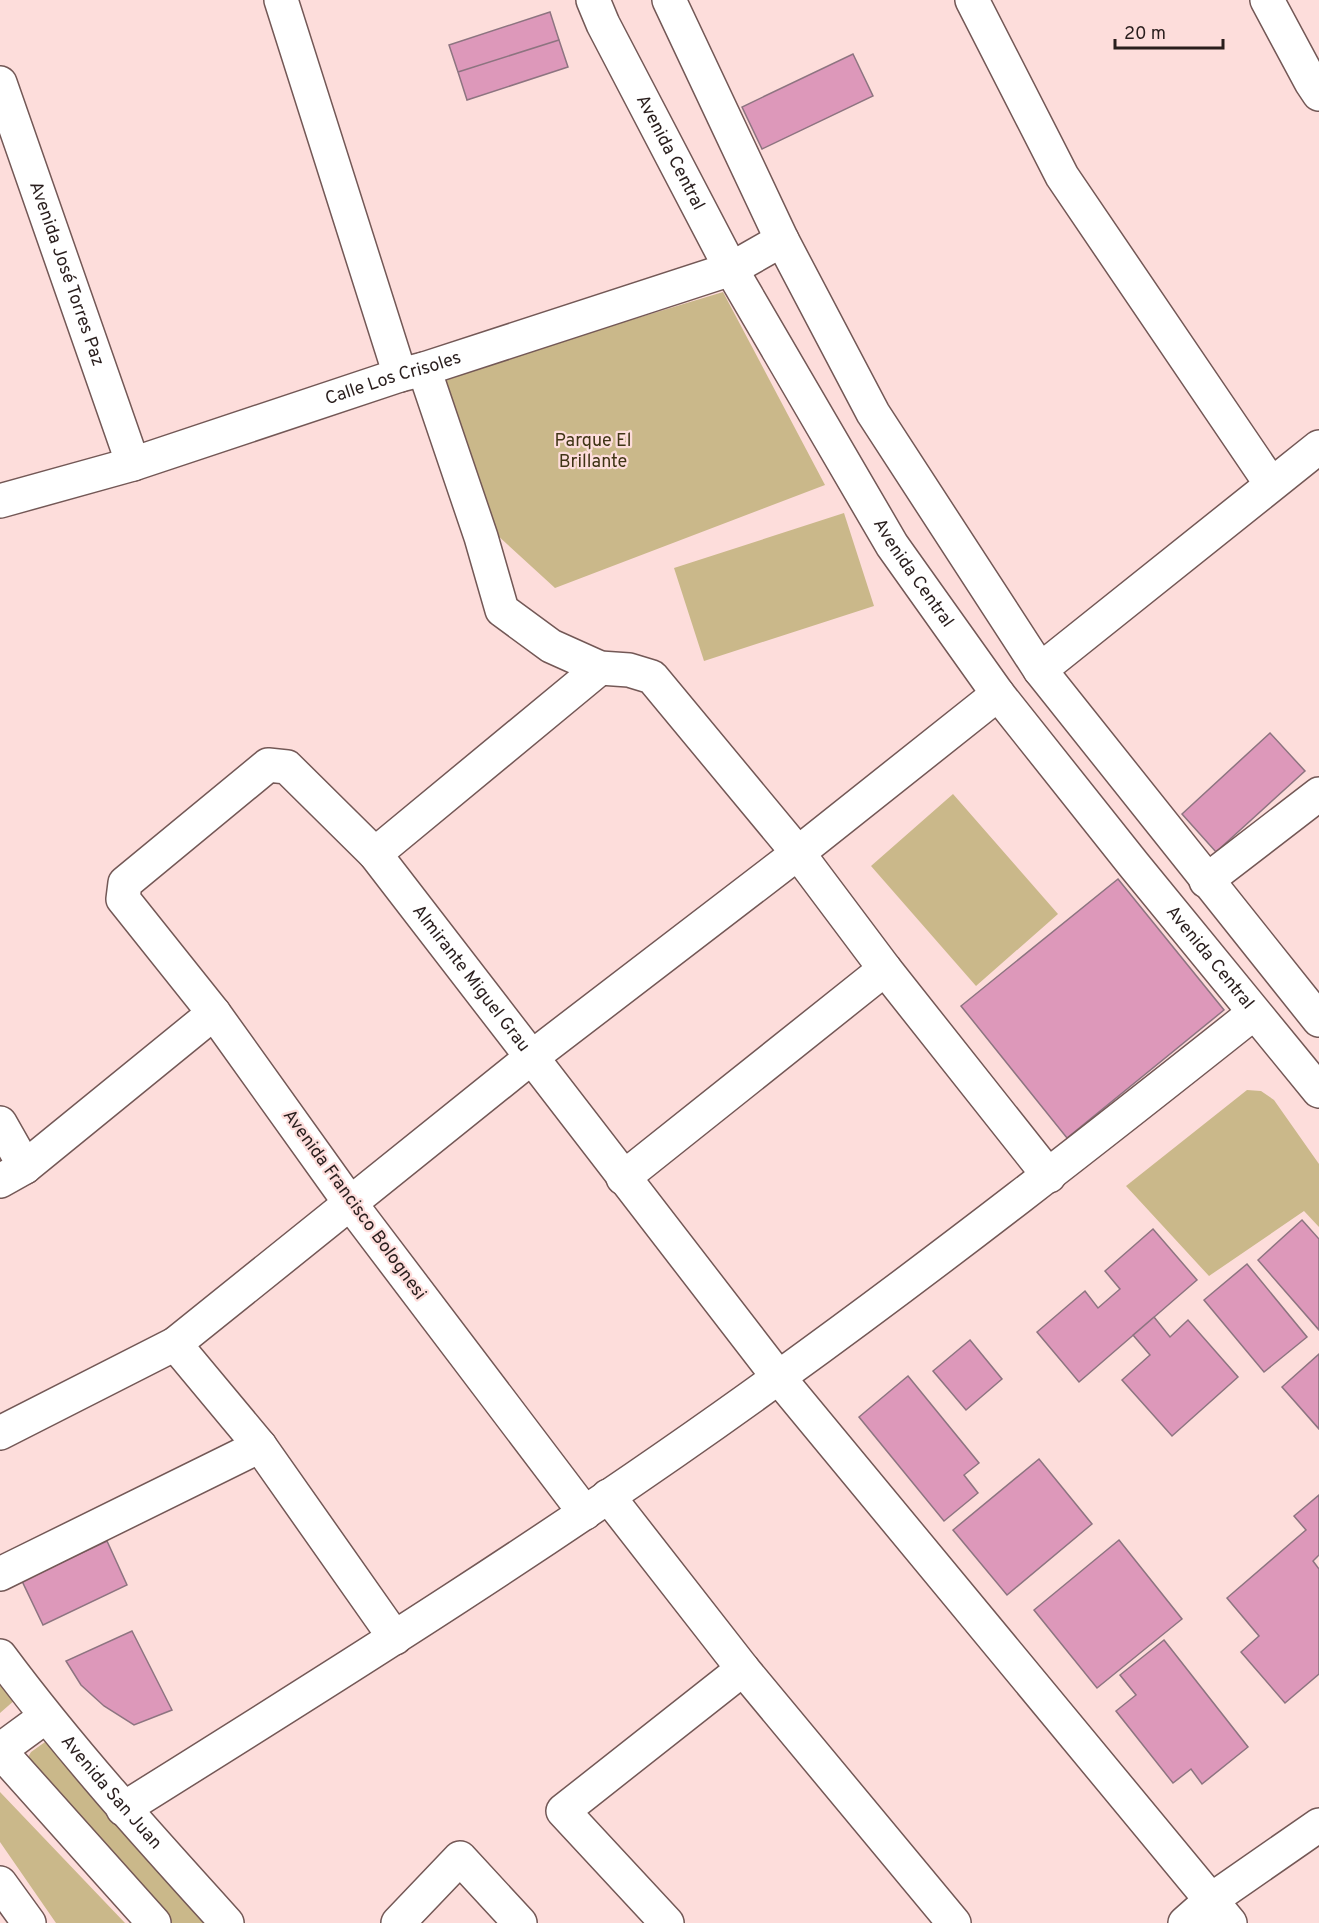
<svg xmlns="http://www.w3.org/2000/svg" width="1319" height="1923" viewBox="0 0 1319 1923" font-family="Overpass,sans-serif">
  <rect width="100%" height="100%" fill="#fddddb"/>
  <path fill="#cab88a" d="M723 292 825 485 555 588 496 534 440 378Z
    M844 513 874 606 704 661 674 568Z
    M953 794 1058 914 976 986 871 866Z
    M1247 1090 1261 1091 1274 1100 1319 1164V1227L1304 1211 1209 1276 1126 1186Z
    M0 1672 16 1699 0 1713Z
    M52 1737 228 1923H169L27 1759 31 1752Z
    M0 1792 125 1923H56L0 1842Z"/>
  <path fill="#dd98ba" stroke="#8d7480" stroke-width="1.5" d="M550 12 559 40 458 72 449 45Z
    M559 40 568 67 467 100 458 72Z
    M853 54 873 96 762 149 742 107Z
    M1270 733 1305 771 1216 852 1182 814Z
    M1118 879 1224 1010 1067 1138 961 1006Z
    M1302 1220 1319 1239V1330L1258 1260Z
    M1153 1229 1197 1280 1079 1382 1037 1332 1085 1291 1098 1308 1120 1289 1105 1271Z
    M1247 1264 1307 1337 1264 1372 1204 1300Z
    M1154 1317 1170 1337 1188 1320 1238 1377 1172 1436 1122 1380 1150 1355 1133 1335Z
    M970 1340 1002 1379 966 1410 933 1371Z
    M1319 1354V1429L1282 1387Z
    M908 1376 979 1463 964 1475 978 1493 944 1521 859 1417Z
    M1039 1459 1092 1524 1007 1595 953 1530Z
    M1319 1495V1555L1313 1561 1319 1569V1674L1285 1703 1241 1652 1259 1636 1227 1598 1306 1530 1294 1516Z
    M1119 1540 1182 1619 1097 1688 1034 1610Z
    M107 1541 127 1585 43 1625 22 1581Z
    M132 1631 172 1710 134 1725 104 1706 81 1685 66 1661Z
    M1164 1640 1248 1747 1202 1784 1191 1769 1173 1783 1116 1711 1136 1695 1120 1675Z"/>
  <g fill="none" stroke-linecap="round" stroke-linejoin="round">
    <defs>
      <g id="minor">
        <path d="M281 0 400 375"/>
        <path d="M972 0 1062 176 1271 484"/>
        <path d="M1267 0 1311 82 1319 94"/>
        <path id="s1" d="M0 83 133 464"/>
        <path d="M424 369 481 537 502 610 551 646 600 668 629 670 652 677 798 853 885 969 1049 1176"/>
        <path id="s2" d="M0 501 133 464 400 375 424 369 731 269 782 240"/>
        <path d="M1040 670 1319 447"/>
        <path d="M375 854 600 668"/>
        <path d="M1206 881 1319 794"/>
        <path d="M0 1123 25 1167"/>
        <path d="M623 1178 885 969"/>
        <path d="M0 1181 25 1167 214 1013"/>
        <path d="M175 1344 260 1446 395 1638"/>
        <path d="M0 1433 175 1344 532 1057 798 853 998 694"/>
        <path d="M608 1496 743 1669 954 1923"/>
        <path id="s3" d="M585 1513 350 1203 214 1013 123 899 125 883 268 765 287 767 375 854 779 1378 1230 1923"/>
        <path d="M0 1574 260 1446"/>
        <path d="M0 1750 45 1717"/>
        <path d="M123 1809C345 1670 567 1531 779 1377 941 1260 1098 1137 1254 1013"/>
        <path d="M0 1883 29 1923"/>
        <path d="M398 1923 460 1858 520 1923"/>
        <path d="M667 1923 563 1811 743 1669"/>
        <path d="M1185 1923 1211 1900 1319 1825"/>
      </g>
      <g id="secondary">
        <path id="s4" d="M593 0 603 24 731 269 892 545 998 694 1134 865 1319 1091"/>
        <path d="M669 0 782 240 873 413 1040 670 1319 1020"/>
        <path id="s5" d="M0 1656C70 1750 148 1836 227 1923"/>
        <path d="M0 1751 154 1923"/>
      </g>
    </defs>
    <use href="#minor" stroke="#735856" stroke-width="36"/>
    <use href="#secondary" stroke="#735856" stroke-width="36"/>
    <use href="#minor" stroke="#fff" stroke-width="33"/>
    <use href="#secondary" stroke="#fff" stroke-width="33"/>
  </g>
  <g text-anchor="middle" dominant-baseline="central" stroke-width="4.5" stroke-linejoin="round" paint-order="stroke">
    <g font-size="18" fill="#291e1d" stroke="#fddddb">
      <text stroke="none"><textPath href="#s4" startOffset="171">Avenida Central</textPath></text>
      <text stroke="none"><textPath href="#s1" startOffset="202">Avenida José Torres Paz</textPath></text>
      <text stroke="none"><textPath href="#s2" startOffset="412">Calle Los Crisoles</textPath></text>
      <text stroke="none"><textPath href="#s4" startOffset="657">Avenida Central</textPath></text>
      <text stroke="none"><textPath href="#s4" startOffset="1143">Avenida Central</textPath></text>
      <text stroke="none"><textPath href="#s3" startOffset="1270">Almirante Miguel Grau</textPath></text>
      <text transform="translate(354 1205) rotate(54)">Avenida Francisco Bolognesi</text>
      <text stroke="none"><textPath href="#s5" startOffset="176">Avenida San Juan</textPath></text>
    </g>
    <g font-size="18" fill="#3f3415" stroke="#fddddb">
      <text x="593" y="441">Parque El<tspan x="593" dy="21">Brillante</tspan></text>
    </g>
  </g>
  <path d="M1115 39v9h108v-9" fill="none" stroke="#291e1d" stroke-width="3"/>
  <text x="1124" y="39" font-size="18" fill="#291e1d" stroke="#fddddb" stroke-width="4.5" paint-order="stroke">20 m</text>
</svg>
